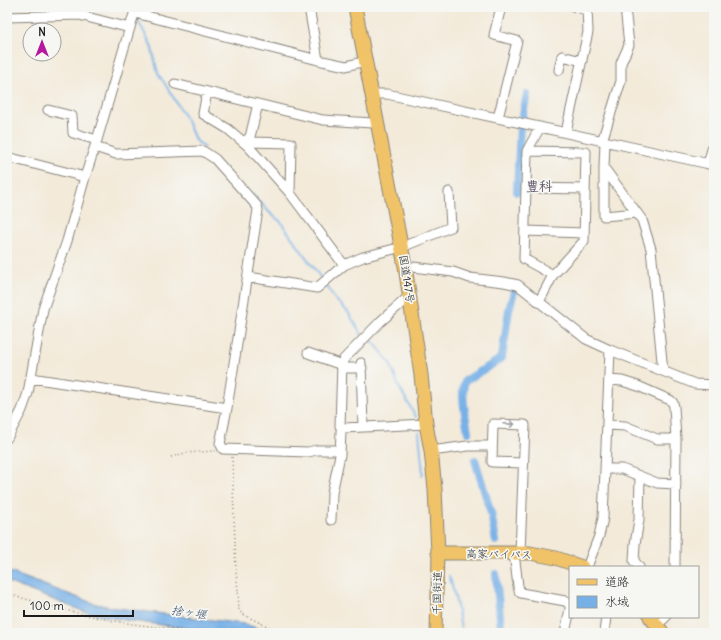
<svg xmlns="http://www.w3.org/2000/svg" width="721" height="640" viewBox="0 0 721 640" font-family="Delius,'Klee One',sans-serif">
  <rect width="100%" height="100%" fill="#f6f6f2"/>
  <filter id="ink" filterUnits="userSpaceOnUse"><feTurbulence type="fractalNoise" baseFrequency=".025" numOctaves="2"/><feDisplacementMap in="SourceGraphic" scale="8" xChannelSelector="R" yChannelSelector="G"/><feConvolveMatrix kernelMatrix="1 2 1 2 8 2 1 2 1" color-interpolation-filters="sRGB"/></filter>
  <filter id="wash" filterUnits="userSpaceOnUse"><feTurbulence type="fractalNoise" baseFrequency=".012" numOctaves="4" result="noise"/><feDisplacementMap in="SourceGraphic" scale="16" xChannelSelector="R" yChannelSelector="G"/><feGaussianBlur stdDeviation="0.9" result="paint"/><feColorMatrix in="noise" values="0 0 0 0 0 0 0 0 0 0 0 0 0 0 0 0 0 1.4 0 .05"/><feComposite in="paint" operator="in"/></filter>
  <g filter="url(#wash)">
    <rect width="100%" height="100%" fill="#f3ead9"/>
    <path fill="#77b0e7" stroke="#4a6682" d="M7 571 79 598 96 604 117 608 245 624 271 633H238L193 629 131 621 108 617 85 612 7 582Z"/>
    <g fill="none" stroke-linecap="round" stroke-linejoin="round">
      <path stroke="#77b0e7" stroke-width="2" d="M137 19 151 45 158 73 172 95 187 121 195 140 204 147
        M251 193 272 215 280 221 321 278
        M327 286 334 298 348 312 362 335
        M369 338 376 345 390 363 398 385 416 417
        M419 432 423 473 422 476
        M449 576C456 594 458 614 462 633"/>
      <path stroke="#77b0e7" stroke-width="8" d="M522 119 527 94
        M517 192 520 128
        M468 432C466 419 460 392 465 381L499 360 502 357 509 310 514 291
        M475 460 491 513 496 541
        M496 574 501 629 502 633"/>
    </g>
  </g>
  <g filter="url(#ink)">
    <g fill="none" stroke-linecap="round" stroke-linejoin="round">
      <defs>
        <path id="minor" d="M133 7 135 13 318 60 346 66 366 61
          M309 7 318 60
          M575 7 588 10
          M7 17 79 15 130 28
          M559 70 562 56 582 61
          M175 84 323 120 373 123 377 121
          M207 92 203 114 228 129 248 146 290 193 344 265
          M372 94H387L714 165
          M48 110 72 116 73 133 97 140
          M498 118 517 41 494 35 501 7
          M566 132 588 32 587 7
          M602 141 621 81V63L629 45 625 7
          M605 141 604 168 642 220 651 249 663 371
          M244 142 291 143 290 193
          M244 142 250 137 258 104
          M95 147 116 154 203 151 215 159 257 206 258 210 227 408 221 439 220 443 223 449 308 452 317 450H340
          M527 151 586 152 584 241 553 275
          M7 157 85 177
          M708 164 714 142
          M604 168V216L637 213
          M526 188 585 189
          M525 231 584 233
          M405 266 453 272 470 278 504 282 518 285 586 339 610 350 695 384 714 385
          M248 277 317 288 344 265 363 257 402 247 451 227 449 192
          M539 302 553 275 524 259 527 151 540 127
          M308 353 339 364 345 368H362
          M361 363 363 427
          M31 378 227 408
          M609 380 622 381 638 386 670 400 673 403 674 407 676 439 675 567
          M607 425 625 426 657 439H676
          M343 428 340 426 342 363 344 359 381 321 405 300 410 299
          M7 438 22 410 28 393 43 309 67 241 85 177 97 140 136 7
          M431 451 468 446H492
          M605 469H622L657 483 676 484
          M331 520 332 493 340 455 341 431 343 428 426 424
          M514 553 518 586 519 591 521 593 565 601C569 603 570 605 570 609L565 633
          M520 553 525 425 493 424 492 462 523 463
          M587 567 599 536 603 518 610 350
          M639 567 634 561 635 544 639 520 640 476
          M657 625 666 617
          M604 633 606 617"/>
        <path id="major" d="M436 633 438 553"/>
        <path id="highway" d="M355 7 405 266 421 375 426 424 431 451 435 489 438 553H530L556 558 582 567
          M650 617 663 633"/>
      </defs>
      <use href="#minor" stroke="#88837a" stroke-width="11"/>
      <use href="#major" stroke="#88837a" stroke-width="13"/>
      <use href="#highway" stroke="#88837a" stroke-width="15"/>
      <path stroke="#88837a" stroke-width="1.5" stroke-dasharray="1 3" stroke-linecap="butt" d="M171 457 185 453 216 451
        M232 457 236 572 238 590 239 610 242 614 281 633
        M7 594C41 603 74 613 109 620 142 626 176 629 210 633
        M7 604 9 599"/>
      <use href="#minor" stroke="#fff" stroke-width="9"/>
      <use href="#major" stroke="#f0c369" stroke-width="11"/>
      <use href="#highway" stroke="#f0c369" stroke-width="13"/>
    </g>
    <defs><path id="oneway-shaft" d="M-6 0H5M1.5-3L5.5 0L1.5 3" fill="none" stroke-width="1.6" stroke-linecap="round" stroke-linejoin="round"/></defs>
    <use stroke="#999" href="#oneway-shaft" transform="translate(509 424) rotate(2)"/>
  </g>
  <g text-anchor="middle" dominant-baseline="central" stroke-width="3.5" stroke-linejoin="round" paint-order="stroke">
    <g font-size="11" fill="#1c1c1c" stroke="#f6f6f2">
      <text transform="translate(407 279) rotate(81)">国道147号</text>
      <text transform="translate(499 554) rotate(1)">高家バイパス</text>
      <text transform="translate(437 593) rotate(-89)">千国街道</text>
    </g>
    <g font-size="12" font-style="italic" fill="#40576d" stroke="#f6f6f2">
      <text transform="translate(189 612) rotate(8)">捨ヶ堰</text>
    </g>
    <g font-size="13" font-weight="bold" fill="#5b4f63" stroke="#f6f6f2">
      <text x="539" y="186">豊科</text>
    </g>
  </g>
  <rect width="721" height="640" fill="none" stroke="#f6f6f2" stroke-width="24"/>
  <rect x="569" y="566" width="130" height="52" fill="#f6f6f2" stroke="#9f9f9c"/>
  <rect x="577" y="579" width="20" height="6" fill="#f0c369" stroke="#9f9f9c"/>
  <text x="605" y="586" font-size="12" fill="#1c1c1c">道路</text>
  <rect x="577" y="596" width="20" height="12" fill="#77b0e7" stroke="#9f9f9c"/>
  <text x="605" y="606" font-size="12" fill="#1c1c1c">水域</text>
  <g transform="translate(42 42)"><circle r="19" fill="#f6f6f2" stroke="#9f9f9c"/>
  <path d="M0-3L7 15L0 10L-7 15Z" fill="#b5179e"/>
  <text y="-6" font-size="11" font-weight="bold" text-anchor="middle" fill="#1c1c1c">N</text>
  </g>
  <path d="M24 610v6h109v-6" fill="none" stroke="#1c1c1c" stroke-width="2"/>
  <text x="30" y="610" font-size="12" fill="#1c1c1c" stroke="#f6f6f2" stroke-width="3" paint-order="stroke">100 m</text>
</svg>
